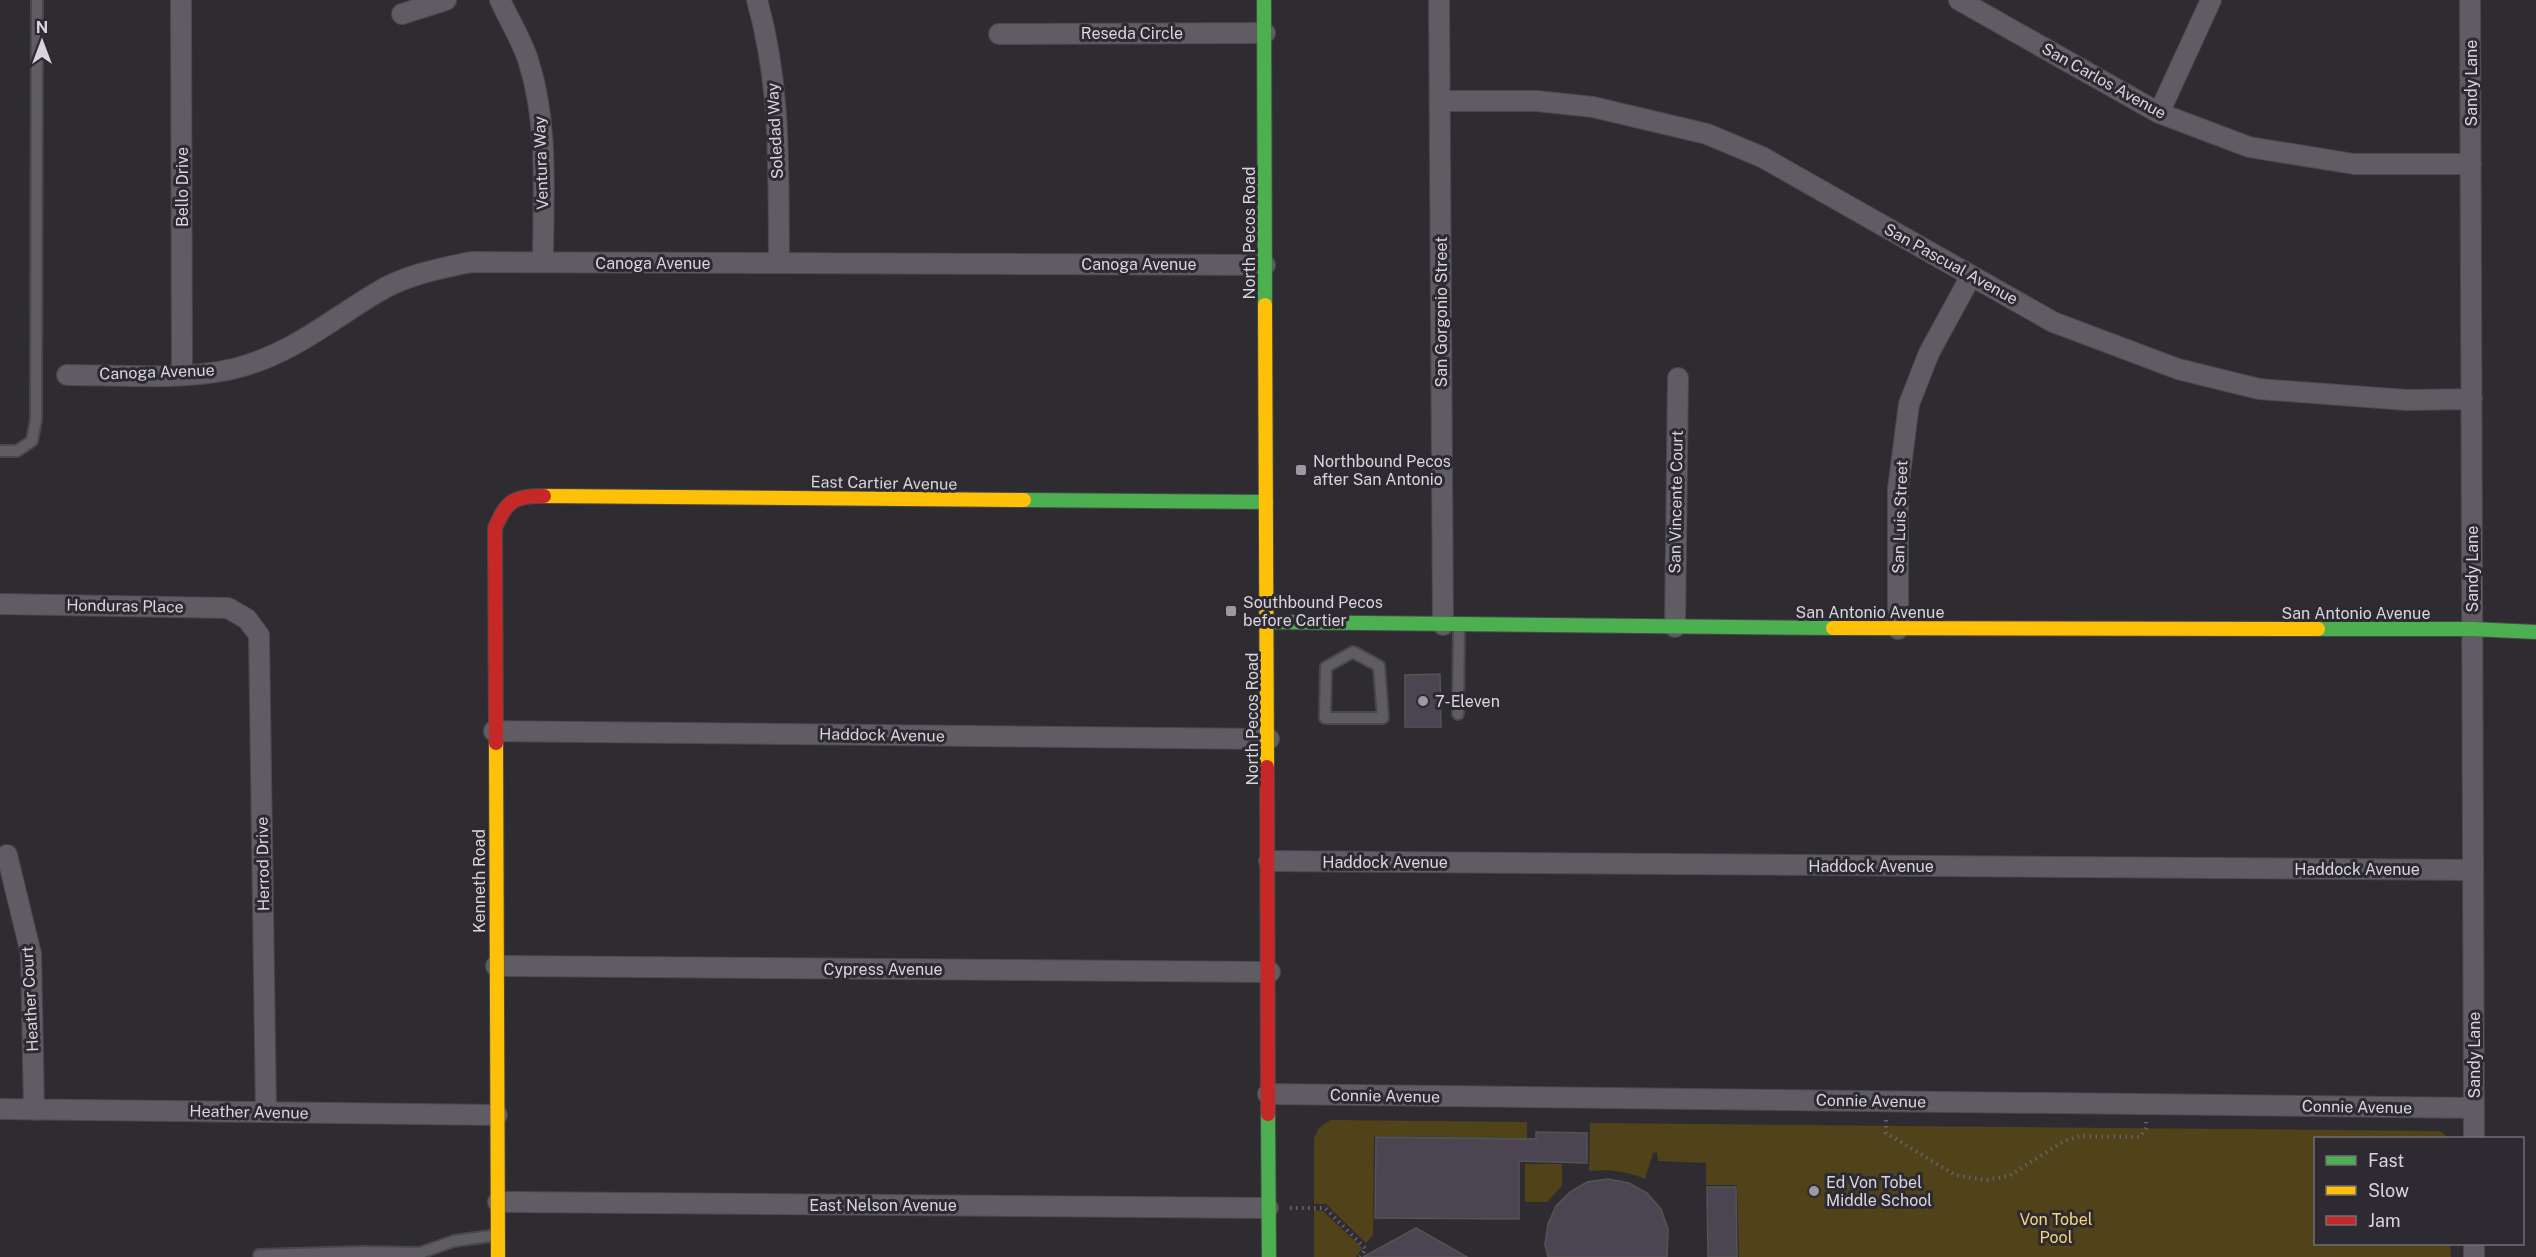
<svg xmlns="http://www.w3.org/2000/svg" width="2536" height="1257" viewBox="0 0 2536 1257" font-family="'Public Sans',sans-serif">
  <rect width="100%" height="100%" fill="#2e2c30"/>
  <path fill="#514319" d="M1330 1120 1527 1122V1138L1374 1136 1373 1235 1366 1243 1326 1204H1314V1138L1319 1128Z
    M1590 1123 2440 1131 2449 1138H2316V1244H2450L2451 1257H1739L1737 1185H1706V1163L1658 1161 1657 1152 1653 1153 1645 1179C1625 1171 1610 1169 1589 1171Z
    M1525 1164H1562V1186L1547 1202H1525Z
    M1314 1210 1323 1211 1362 1248 1356 1257H1314Z"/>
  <path fill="#4a4550" stroke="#545356" stroke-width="1.5" d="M1440 674 1441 727H1405V675Z
    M1536 1132 1587 1133V1163L1519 1161V1219L1375 1218 1376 1137 1536 1139Z
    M1608 1179 1629 1183 1647 1193 1661 1209 1668 1229 1667 1257H1548L1545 1244 1548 1224 1556 1206 1570 1192 1587 1182Z
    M1707 1187H1736L1737 1257H1708Z
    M1416 1228 1467 1257H1363Z"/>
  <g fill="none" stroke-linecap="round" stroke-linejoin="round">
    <defs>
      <path id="lane" d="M0 451H17L32 441 36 420 37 0
        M1353 652 1379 666 1383 718H1325L1326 667Z
        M1458 714 1459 625
        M259 1255 362 1252
        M362 1257V1252L420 1253
        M420 1257V1253L454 1241 498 1235"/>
      <path id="street" d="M181 0 182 375
        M500 0C509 20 523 42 529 63 549 127 543 196 543 262
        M757 0C782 89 778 172 779 263
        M1439 0 1443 625
        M1959 0 2159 113 2249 147 2354 164H2471
        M2470 0 2474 1138
        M402 14 446 0
        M999 34 1265 33
        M1440 101H1537L1593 107 1707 134 1762 157 2053 322 2178 369 2259 389 2407 400 2472 399
        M2159 113 2211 0
        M67 375C120 375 191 381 240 367 292 353 331 320 376 293 405 275 438 269 471 262L1265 265
        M0 604 228 608 247 619 259 635 266 1112
        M1675 627 1678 378
        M1898 629V489L1909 404 1929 353 1971 276
        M494 731 1269 739
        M7 855 31 954 34 1110
        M1269 861 2473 870
        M496 966 1270 972
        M1268 1094 2474 1108
        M0 1109 497 1115
        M498 1202 1268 1208
        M2474 1244V1257"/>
      <path id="fast" d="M1264 0 1265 305
        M1024 500 1266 502
        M1268 622 1833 628
        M2318 629H2472L2536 632
        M1268 1114 1269 1257"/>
      <path id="slow" d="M1265 305 1267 767
        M544 496 1024 500
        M1833 628 2318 629
        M496 743 498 1257"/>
      <path id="jam" d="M496 743 495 528C507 500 514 496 544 496
        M1267 767 1268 1114"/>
    </defs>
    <use href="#lane" stroke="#49484b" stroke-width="14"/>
    <use href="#street" stroke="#49484b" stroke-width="22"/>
    <use href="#fast" stroke="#49484b" stroke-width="16"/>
    <use href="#slow" stroke="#49484b" stroke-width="16"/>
    <use href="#jam" stroke="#49484b" stroke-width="16"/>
    <path stroke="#656369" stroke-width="4" stroke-dasharray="1.5 4.5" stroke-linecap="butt" d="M1886 1120V1133L1955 1175 1985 1180 2009 1176 2064 1141 2080 1136 2140 1137 2146 1128V1122
      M1290 1208H1325L1366 1249 1360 1257"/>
    <use href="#lane" stroke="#5f5c64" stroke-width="10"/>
    <use href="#street" stroke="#5f5c64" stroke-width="20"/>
    <use href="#fast" stroke="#4caf50" stroke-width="14"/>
    <use href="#slow" stroke="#ffc107" stroke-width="14"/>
    <use href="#jam" stroke="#c62828" stroke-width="14"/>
  </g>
  <g fill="#9c9aa0" stroke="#2d2a32" stroke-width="2">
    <rect x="1295" y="464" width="12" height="12" rx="3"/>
    <rect x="1225" y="605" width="12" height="12" rx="3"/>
    <circle cx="1423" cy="701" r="6"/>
    <circle cx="1814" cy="1191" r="6"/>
  </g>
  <g text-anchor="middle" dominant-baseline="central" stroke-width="6" stroke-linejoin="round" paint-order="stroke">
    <g font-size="16" fill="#d8d6dc" stroke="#2d2a32">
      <text x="1132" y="33">Reseda Circle</text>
      <text transform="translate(2104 81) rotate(29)">San Carlos Avenue</text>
      <text transform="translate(2471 83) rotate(-90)">Sandy Lane</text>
      <text transform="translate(775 131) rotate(-93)">Soledad Way</text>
      <text transform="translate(541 163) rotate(-92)">Ventura Way</text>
      <text transform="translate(182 187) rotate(-90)">Bello Drive</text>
      <text transform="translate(1249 233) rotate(-90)">North Pecos Road</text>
      <text x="653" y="263">Canoga Avenue</text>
      <text x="1139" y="264">Canoga Avenue</text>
      <text transform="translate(1951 264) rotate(29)">San Pascual Avenue</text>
      <text transform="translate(1441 312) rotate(-90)">San Gorgonio Street</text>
      <text transform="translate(157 372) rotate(-2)">Canoga Avenue</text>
      <text transform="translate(884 483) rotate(1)">East Cartier Avenue</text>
      <text transform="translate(1676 502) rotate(-89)">San Vincente Court</text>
      <text transform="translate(1900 517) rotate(-88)">San Luis Street</text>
      <text transform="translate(2472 569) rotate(-90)">Sandy Lane</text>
      <text transform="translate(125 606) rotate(1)">Honduras Place</text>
      <text x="1870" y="612">San Antonio Avenue</text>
      <text x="2356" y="613">San Antonio Avenue</text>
      <text transform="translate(1252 719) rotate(-90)">North Pecos Road</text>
      <text transform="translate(882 735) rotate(1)">Haddock Avenue</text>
      <text x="1385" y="862">Haddock Avenue</text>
      <text transform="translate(263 864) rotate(-91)">Herrod Drive</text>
      <text x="1871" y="866">Haddock Avenue</text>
      <text x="2357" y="869">Haddock Avenue</text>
      <text transform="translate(479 881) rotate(-90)">Kenneth Road</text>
      <text x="883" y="969">Cypress Avenue</text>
      <text transform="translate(30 999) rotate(-93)">Heather Court</text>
      <text transform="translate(2474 1055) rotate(-90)">Sandy Lane</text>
      <text transform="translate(1385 1096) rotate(1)">Connie Avenue</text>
      <text transform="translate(1871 1101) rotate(1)">Connie Avenue</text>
      <text transform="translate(2357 1107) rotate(1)">Connie Avenue</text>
      <text transform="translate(249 1112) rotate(1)">Heather Avenue</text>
      <text x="883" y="1205">East Nelson Avenue</text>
    </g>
    <g font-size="16" fill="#d8d6dc" stroke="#2d2a32" text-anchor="start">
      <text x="1313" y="461">Northbound Pecos<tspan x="1313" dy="18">after San Antonio</tspan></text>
      <text x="1243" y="602">Southbound Pecos<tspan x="1243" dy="18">before Cartier</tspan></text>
      <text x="1435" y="701">7-Eleven</text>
      <text x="1826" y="1182">Ed Von Tobel<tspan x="1826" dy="18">Middle School</tspan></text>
    </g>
    <g font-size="16" fill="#f4d578" stroke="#2d2a32">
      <text x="2056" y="1219">Von Tobel<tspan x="2056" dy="18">Pool</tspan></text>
    </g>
  </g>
  <rect x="2314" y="1137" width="210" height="108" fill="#2d2a32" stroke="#716f76" stroke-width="1.5"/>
  <rect x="2326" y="1156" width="30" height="9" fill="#4caf50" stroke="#716f76" stroke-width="1.5"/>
  <text x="2368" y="1167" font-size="18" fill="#d8d6dc">Fast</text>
  <rect x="2326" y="1186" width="30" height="9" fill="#ffc107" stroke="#716f76" stroke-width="1.5"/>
  <text x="2368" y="1197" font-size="18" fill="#d8d6dc">Slow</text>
  <rect x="2326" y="1216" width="30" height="9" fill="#c62828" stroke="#716f76" stroke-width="1.5"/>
  <text x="2368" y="1227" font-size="18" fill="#d8d6dc">Jam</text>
  <g transform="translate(42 42)" stroke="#2d2a32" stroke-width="4.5" paint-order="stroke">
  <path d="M0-4.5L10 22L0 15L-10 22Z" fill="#d8d6dc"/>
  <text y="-9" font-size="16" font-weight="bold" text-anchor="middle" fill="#d8d6dc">N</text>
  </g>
</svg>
